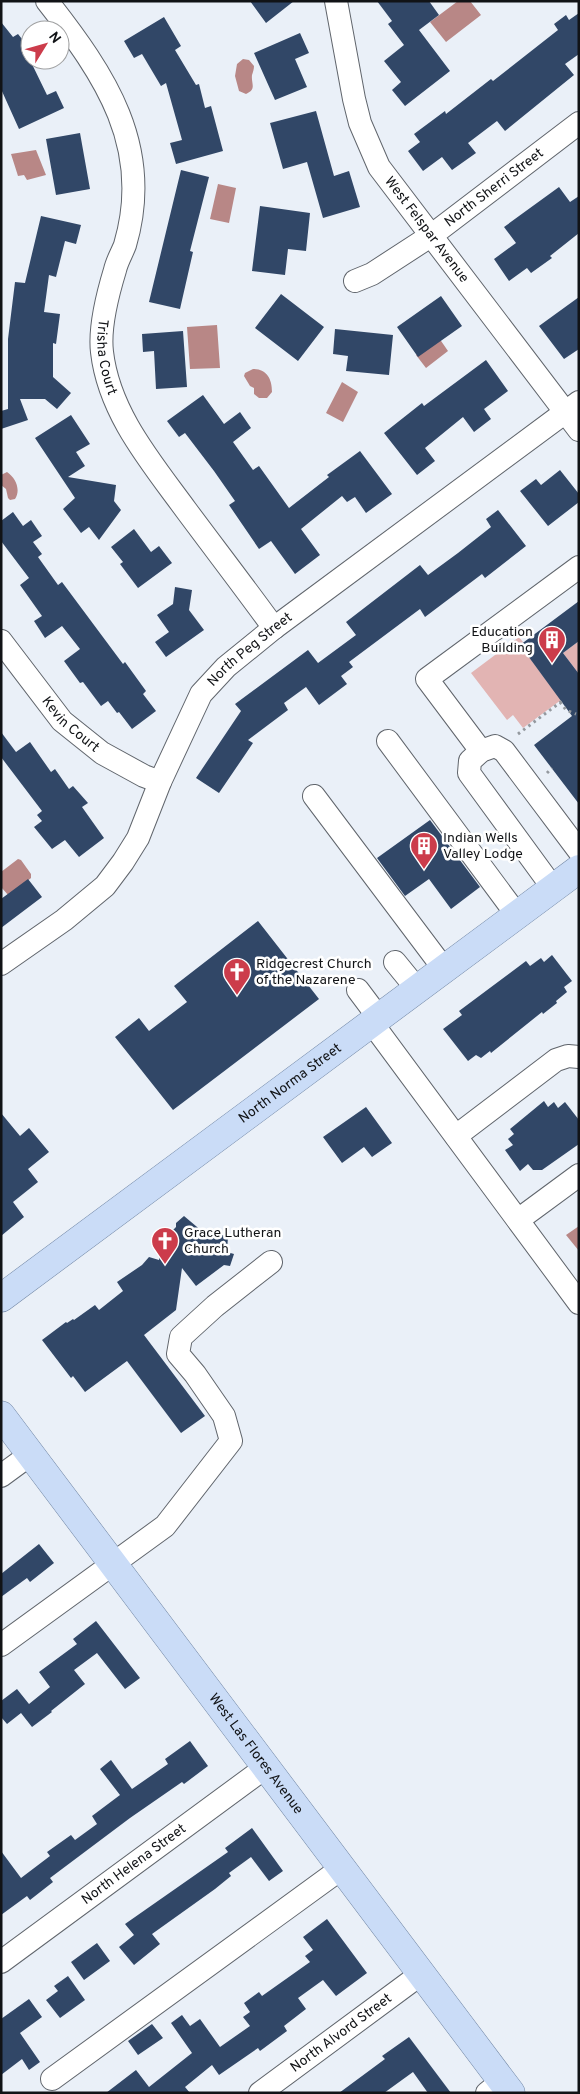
<svg xmlns="http://www.w3.org/2000/svg" width="580" height="2094" viewBox="0 0 580 2094" font-family="Overpass,sans-serif">
  <rect width="100%" height="100%" fill="#eaf0f8"/>
  <path fill="#e2b4b3" d="M519 637 523 642 520 645 561 700 523 728 513 715 507 720 471 673Z
    M579 641V674L563 653Z"/>
  <path fill="#b88786" d="M458 1H470L481 15 446 42 430 22Z
    M243 59 249 60 254 66C254 69 253 72 252 75 251 84 257 89 246 94L239 91 235 76 237 64Z
    M36 150 46 175 27 180 24 175 18 176 11 154Z
    M218 184 236 188 229 223 210 219Z
    M217 325 220 368 190 369 187 327Z
    M439 338 448 351 426 368 416 355Z
    M253 369C267 369 272 379 272 392L267 398H259L254 394V388L250 386 244 376 245 373Z
    M342 382 358 392 343 422 326 413Z
    M7 472C16 478 21 490 15 499L10 500 8 498 6 489 1 485V475Z
    M18 859 21 860 31 874V878L9 896 1 887V872Z
    M579 1226V1251L566 1235Z"/>
  <path fill="#314767" d="M250 1H294L266 23Z
    M377 1H429L439 15 419 30 450 71 405 106 392 90 401 82 384 61 404 45 388 24 392 21Z
    M579 13V54L565 64 574 75 505 131 497 121 468 143 476 153 452 170 442 157 423 171 408 151 420 142 414 134 445 111 446 114 491 79 493 81 558 30 554 24 566 15 569 20Z
    M164 17 181 46 175 50 196 85 199 84 205 108 211 106 223 151 176 164 170 143 182 140 166 83 161 86 142 54 134 58 124 41Z
    M1 22 13 37 18 34 30 49V60L47 95 56 91 64 108 19 129 1 89Z
    M300 33 309 53 295 59 307 87 275 100 254 53Z
    M316 111 334 176 349 171 360 207 323 218 307 162 283 169 270 123Z
    M80 133 90 189 56 195 46 139Z
    M181 170 209 177 190 251 193 252 180 309 149 302Z
    M559 187 570 202 579 196V233L550 256 552 258 531 273 527 268 509 281 494 259 516 243 504 227Z
    M260 206 310 213 306 251 288 249 285 275 252 271Z
    M41 216 81 225 76 244 65 241 56 277 49 275 44 312 60 314 56 344 53 343V377L71 393 57 409 45 399H20L28 420 1 429V411L8 409V339L15 282 25 283Z
    M281 294 324 327 298 361 255 328Z
    M441 296 462 326 418 357 397 327Z
    M579 297V349L564 359 539 326Z
    M335 329 393 335 389 375 346 371 348 356 333 354Z
    M183 331 187 387 156 389 154 351 143 352 142 334Z
    M486 360 508 391 484 409 491 419 474 432 463 417 425 448 435 461 417 475 384 433 422 403 424 406Z
    M203 395 224 424 240 412 251 428 233 442 253 470 259 466 289 508 329 477 327 475 360 451 392 494 366 513 355 497 347 502 342 496 301 529 320 555 295 574 271 541 259 549 229 505 235 501 214 471 185 433 179 437 167 421Z
    M71 415 90 444 76 452 85 466 68 477 116 485 114 501 121 510 99 540 89 527 81 533 63 509 75 498 35 438Z
    M560 470 579 494V502L548 526 520 491 536 479 541 485Z
    M498 510 526 546 485 578 482 574 425 617 420 609 349 662 353 667 341 676 347 684 319 705 306 687 284 703 288 710 248 740 253 743 219 793 196 778 241 711 235 704 308 650 318 663 356 635 346 622 420 565 428 575 458 553 491 527 486 519Z
    M13 512 23 526 31 520 42 536 33 542 42 554 38 557 58 585 62 582 123 664 125 662 146 691 143 694 156 711 132 729 119 712 117 713 108 701 101 706 83 682 80 683 64 661 80 649 62 626 45 638 34 621 42 616 20 585 29 578 1 541V521Z
    M134 529 151 552 159 546 172 563 138 588 120 564 123 562 111 547Z
    M175 587 192 590 189 610 204 630 166 657 155 642 169 632 157 615 173 604Z
    M579 601V641L563 653 579 674V804L534 745 572 716 520 645Z
    M1 732 16 752 30 742 51 772 55 769 69 789 73 786 88 803 82 807 104 838 79 857 65 840 52 849 34 827 42 821 37 815 42 811 1 757Z
    M430 820 480 887 451 909 429 879 405 896 377 858Z
    M28 879 42 897 1 928V899Z
    M258 921 319 999 173 1110 115 1037 139 1018 149 1031 187 1002 174 986Z
    M552 955 572 981 564 987 567 992 556 1001 557 1003 543 1014 542 1012 491 1053 490 1051 481 1058 476 1055 468 1061 443 1029 462 1015 459 1011 526 961 530 966 541 958 544 962Z
    M544 1101 548 1107 554 1102 558 1108 565 1102 579 1120V1144L542 1170H533L528 1164 520 1171 505 1150 513 1145 508 1139 514 1134 510 1129Z
    M366 1107 392 1143 372 1157 364 1147 342 1163 323 1137Z
    M1 1113 20 1136 29 1128 49 1152 28 1169 38 1182 13 1202 24 1217 1 1236Z
    M184 1216 203 1232 228 1236 227 1252 234 1254 230 1266 224 1265 196 1286 182 1268 176 1310 144 1335 205 1416 181 1433 127 1361 85 1392 73 1376 71 1378 42 1340 66 1322 67 1323 73 1319 74 1320 95 1305 99 1310 123 1291 117 1282 142 1265 149 1257 159 1260 163 1240 176 1227V1223Z
    M39 1544 54 1563 30 1582 27 1578 1 1597V1574Z
    M96 1621 140 1678 125 1689 97 1653 74 1670 85 1684 51 1711 52 1712 32 1727 21 1713 7 1724 1 1717V1701L17 1689 29 1704 50 1687 39 1672 77 1644 73 1639Z
    M190 1741 208 1766 184 1784 182 1782 130 1818 50 1878 53 1882 30 1900 27 1896 1 1915V1851L21 1878 50 1856 47 1852 71 1835 75 1840 97 1824 92 1816 120 1795 100 1769 111 1760 132 1789 168 1764 165 1759Z
    M252 1828 283 1871 269 1881 251 1857 229 1873 231 1876 215 1889 152 1934 160 1944 134 1965 119 1947 134 1935 125 1924 228 1852 225 1848Z
    M327 1919 367 1973 336 1996 323 1980 298 1998 306 2009 284 2026 287 2031 260 2051 258 2048 219 2075 212 2065 185 2087 190 2093H106L136 2070 149 2087 192 2053 171 2023 182 2015 190 2026 200 2019 220 2047 250 2026 243 2017 250 2012 244 2003 259 1992 262 1996 310 1962 305 1956 313 1950 303 1937Z
    M97 1943 110 1961 84 1980 71 1962Z
    M68 1976 85 2000 60 2018 46 2000 58 1991 54 1986Z
    M29 1999 42 2017 20 2033 40 2062 29 2070 22 2059 1 2075V2019Z
    M152 2024 163 2038 138 2055 128 2041Z
    M409 2037 451 2093H428L413 2072 384 2093H339L385 2059 382 2056Z"/>
  <g fill="none" stroke-linecap="round" stroke-linejoin="round">
    <defs>
      <g id="minor">
        <path id="s1" d="M47 1C105 75 154 147 125 245 122 253 117 261 115 270 108 293 99 327 102 352 109 413 151 462 186 510 215 549 245 588 274 628"/>
        <path id="s2" d="M336 1 354 99 360 123 379 167 579 430"/>
        <path id="s3" d="M355 281 372 274 432 235 579 123"/>
        <path id="s4" d="M1 641 62 721 102 753 144 776 160 782"/>
        <path d="M388 741 517 915"/>
        <path d="M481 751 427 679 579 567"/>
        <path d="M314 796 444 969"/>
        <path d="M553 888 469 773 470 761 481 751 495 746 504 751 579 851"/>
        <path d="M395 962 417 989"/>
        <path id="s5" d="M1 964 64 920 105 886 123 862 138 838 160 782 201 694 226 667 274 628 579 402"/>
        <path d="M358 990 379 1018"/>
        <path d="M372 1023 579 1303"/>
        <path d="M456 1136 556 1060 568 1056 579 1057"/>
        <path d="M518 1220 579 1175"/>
        <path d="M1 1476 31 1454"/>
        <path d="M1 1645 165 1526 231 1441 224 1416 195 1374 178 1354 181 1337 215 1306 271 1262"/>
        <path id="s6" d="M1 1962 266 1767"/>
        <path d="M52 2079 342 1868"/>
        <path id="s7" d="M260 2093 421 1974"/>
        <path d="M487 2093 502 2081"/>
      </g>
      <g id="major">
        <path id="s8" d="M1 1298 579 869"/>
        <path id="s9" d="M1 1415 511 2093"/>
      </g>
    </defs>
    <use href="#minor" stroke="#60656c" stroke-width="24"/>
    <use href="#major" stroke="#7287a5" stroke-width="29"/>
    <path stroke="#94999f" stroke-width="3" stroke-dasharray="2.5 4" stroke-linecap="butt" d="M560 702 566 710 576 714
      M518 734 562 701
      M547 773 552 768"/>
    <use href="#minor" stroke="#fff" stroke-width="22"/>
    <use href="#major" stroke="#cadcf7" stroke-width="28"/>
  </g>
  <defs>
    <symbol id="building-pin" viewBox="-11 -11 22 30"><path d="M0 17L-7.5 6A9.5 9.5 0 1 1 7.5 6Z" fill="#cc3c4b" stroke="#fff"/><path d="M-4-6H4V6H1V3H-1V6H-4ZM-2.5-4.3h1.7v1.8h-1.7ZM.8-4.3h1.7v1.8H.8ZM-2.5-1h1.7V.8h-1.7ZM.8-1h1.7V.8H.8Z" fill="#fff"/></symbol>
    <symbol id="church-pin" viewBox="-11 -11 22 30"><path d="M0 17L-7.5 6A9.5 9.5 0 1 1 7.5 6Z" fill="#cc3c4b" stroke="#fff"/><path d="M-1.2-6h2.4v3.5h3.3v2.4h-3.3V6h-2.4V-.1h-3.3v-2.4h3.3Z" fill="#fff"/></symbol>
  </defs>
  <g fill-rule="evenodd">
    <use href="#building-pin" x="536" y="624" width="32" height="43"/>
    <use href="#building-pin" x="408" y="830" width="32" height="43"/>
    <use href="#church-pin" x="221" y="956" width="32" height="43"/>
    <use href="#church-pin" x="149" y="1225" width="32" height="43"/>
  </g>
  <g text-anchor="middle" dominant-baseline="central" stroke-width="5" stroke-linejoin="round" paint-order="stroke">
    <g font-size="14" fill="#111316" stroke="#fff">
      <text stroke="none"><textPath href="#s3" startOffset="168">North Sherri Street</textPath></text>
      <text stroke="none"><textPath href="#s2" startOffset="251">West Felspar Avenue</textPath></text>
      <text stroke="none"><textPath href="#s1" startOffset="384">Trisha Court</textPath></text>
      <text stroke="none"><textPath href="#s5" startOffset="412">North Peg Street</textPath></text>
      <text stroke="none"><textPath href="#s4" startOffset="109">Kevin Court</textPath></text>
      <text stroke="none"><textPath href="#s8" startOffset="360">North Norma Street</textPath></text>
      <text stroke="none"><textPath href="#s9" startOffset="424">West Las Flores Avenue</textPath></text>
      <text stroke="none"><textPath href="#s6" startOffset="165">North Helena Street</textPath></text>
      <text stroke="none"><textPath href="#s7" startOffset="101">North Alvord Street</textPath></text>
    </g>
    <g font-size="14" fill="#111316" stroke="#fff" text-anchor="start">
      <text x="533" y="632" text-anchor="end">Education<tspan x="533" dy="16">Building</tspan></text>
      <text x="443" y="838">Indian Wells<tspan x="443" dy="16">Valley Lodge</tspan></text>
      <text x="256" y="964">Ridgecrest Church<tspan x="256" dy="16">of the Nazarene</tspan></text>
      <text x="184" y="1233">Grace Lutheran<tspan x="184" dy="16">Church</tspan></text>
    </g>
  </g>
  <rect width="580" height="2094" fill="none" stroke="#111316" stroke-width="5"/>
  <g transform="translate(45 45) rotate(53)"><circle r="24" fill="#ffffff" stroke="#a0a1a2"/>
  <path d="M0-4L9 19L0 12L-9 19Z" fill="#cc3c4b"/>
  <text y="-8" font-size="14" font-weight="bold" text-anchor="middle" fill="#111316">N</text>
  </g>
</svg>
